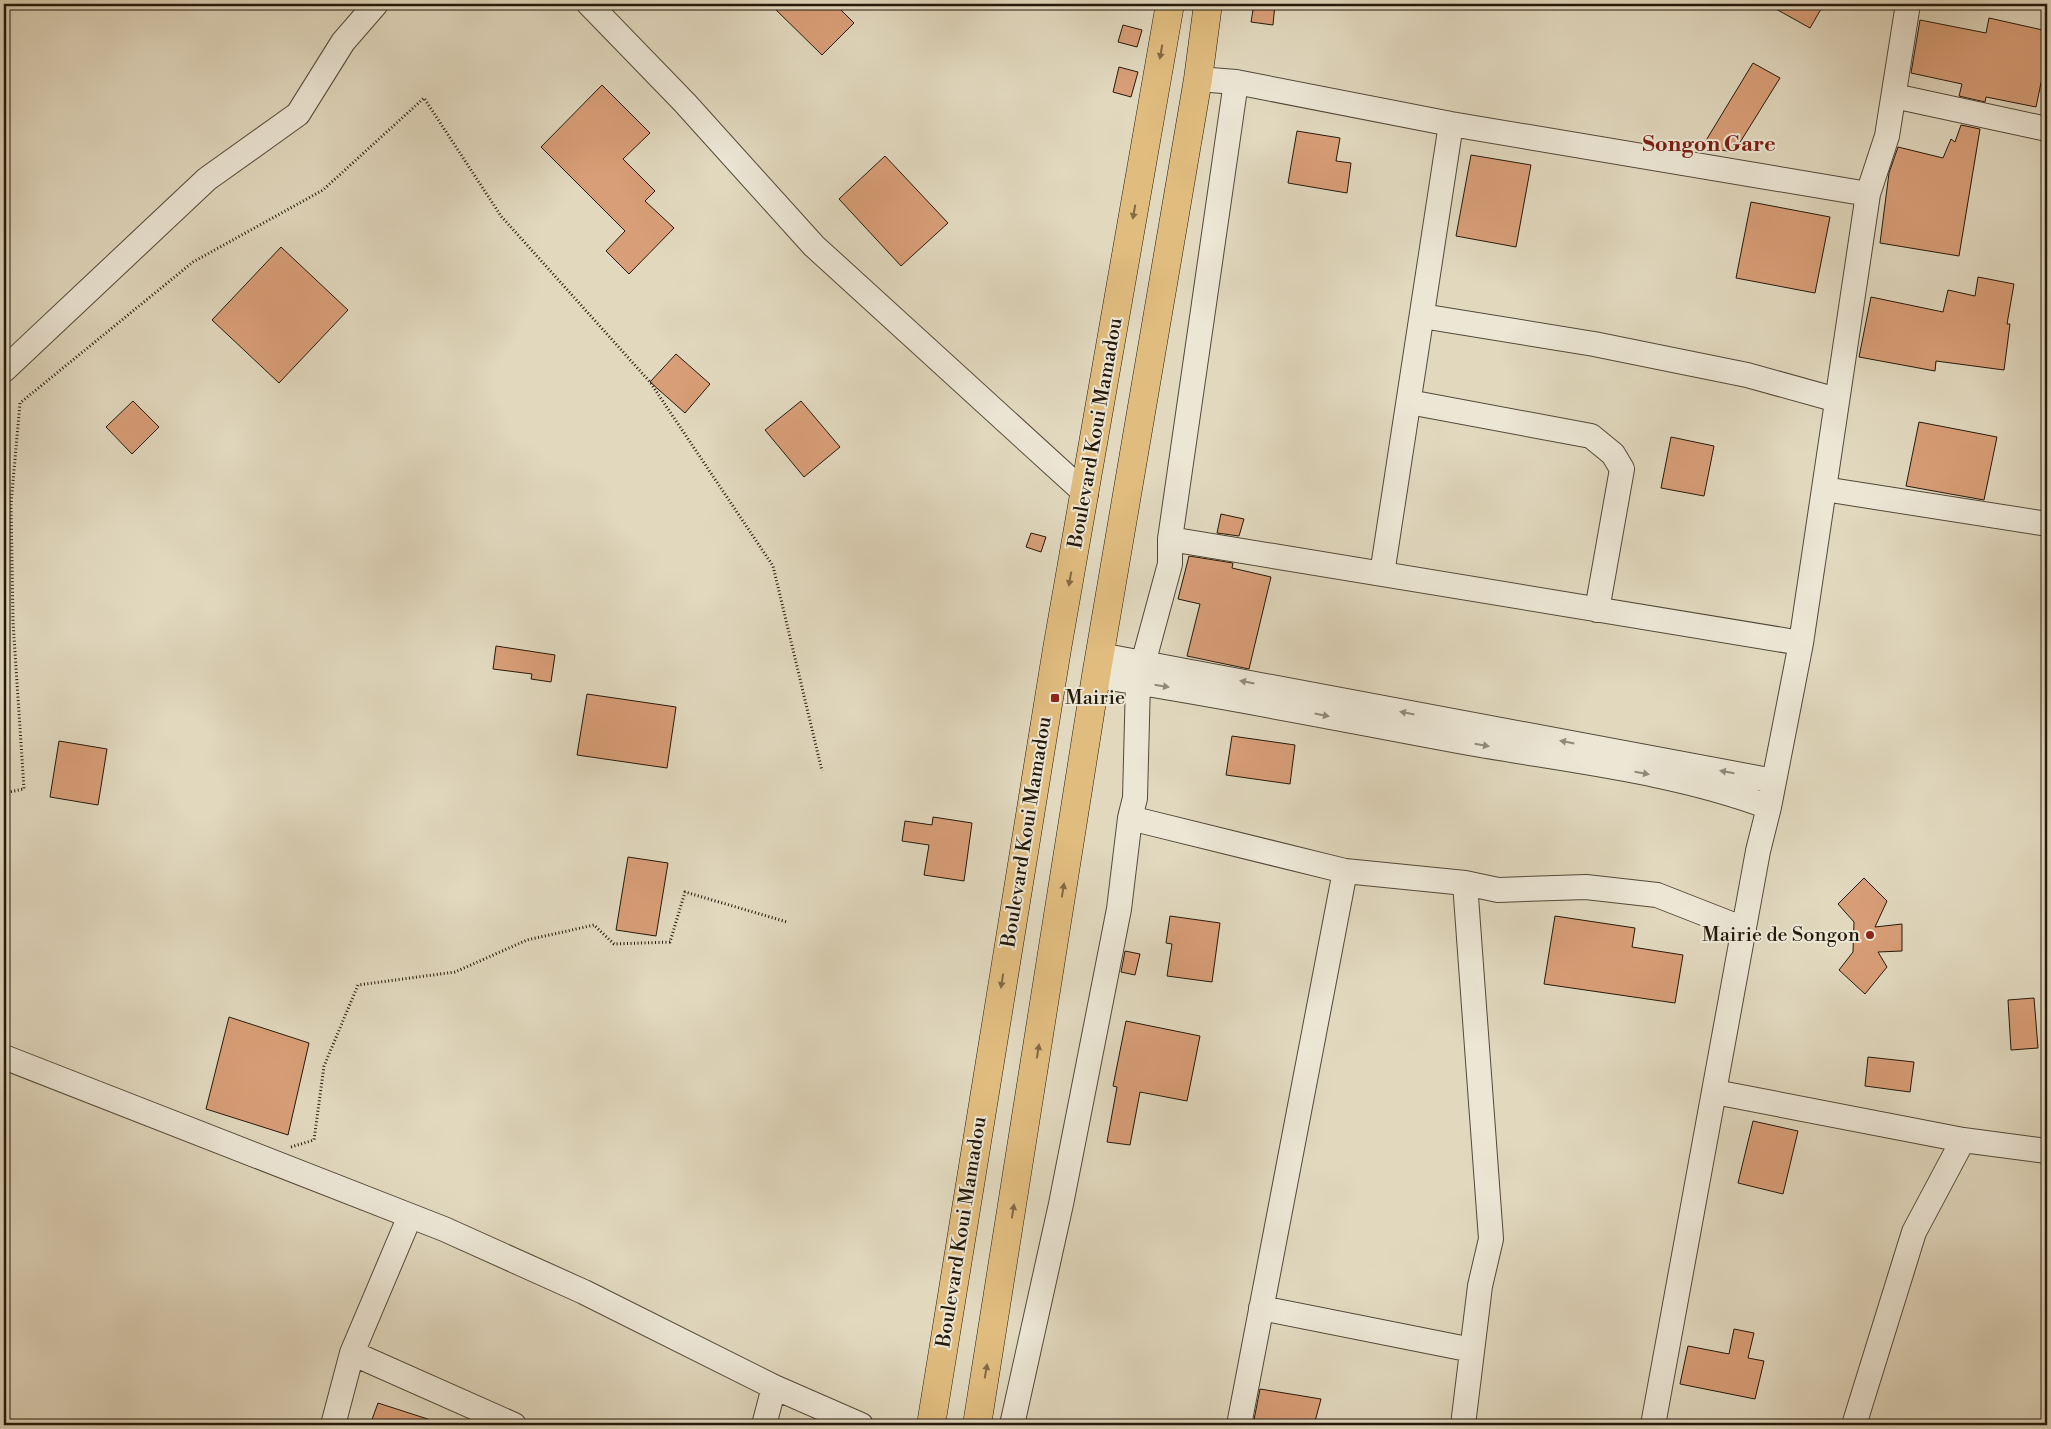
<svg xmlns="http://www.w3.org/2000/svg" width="2051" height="1429" viewBox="0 0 2051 1429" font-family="'Libre Bodoni',serif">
  <rect width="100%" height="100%" fill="#e1d8be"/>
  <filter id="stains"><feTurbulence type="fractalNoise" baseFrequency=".004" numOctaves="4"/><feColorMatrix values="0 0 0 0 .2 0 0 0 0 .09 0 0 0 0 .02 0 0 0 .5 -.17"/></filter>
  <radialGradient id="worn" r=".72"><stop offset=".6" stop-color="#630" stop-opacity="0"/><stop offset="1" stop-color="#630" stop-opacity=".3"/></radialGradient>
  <path fill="#d89e77" stroke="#25190b" d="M770 4H835L854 23 822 55Z
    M1254 4H1275L1273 25 1251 22Z
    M1767 4H1824L1810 28Z
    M1989 18 2047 31V54L2036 107 1986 97 1985 102 1959 96 1962 84 1911 73 1920 20 1986 33Z
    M1123 25 1142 30 1137 47 1118 42Z
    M1753 63 1780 78 1734 152 1702 147Z
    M1119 67 1138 72 1131 97 1113 92Z
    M602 85 650 133 623 159 655 191 645 201 674 228 629 274 606 251 625 231 541 147Z
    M1961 125 1980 129 1959 256 1880 243 1889 173 1898 147 1943 158 1951 139 1955 142Z
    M1297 131 1340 138 1336 161 1351 163 1347 193 1288 183Z
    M1471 155 1531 165 1516 247 1456 236Z
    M885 156 948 223 901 266 839 199Z
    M1751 202 1830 217 1815 293 1736 278Z
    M281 247 348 310 279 383 212 320Z
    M1978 277 2014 284 2007 324H2010L2004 370 1936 361 1935 371 1859 357 1871 297 1943 312 1948 290 1975 296Z
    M676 354 710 384 685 413 650 382Z
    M133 401 159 427 132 454 106 427Z
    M801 401 840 447 804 477 765 430Z
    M1919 422 1997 437 1984 500 1906 486Z
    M1671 437 1714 446 1704 496 1661 488Z
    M1221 514 1244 519 1239 536 1217 533Z
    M1031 533 1046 537 1041 552 1026 547Z
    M1189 556 1233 563 1232 568 1271 577 1249 669 1187 656 1200 604 1178 599Z
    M496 646 555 655 551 682 531 679 532 674 493 669Z
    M587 694 676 707 667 768 577 755Z
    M1232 736 1295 745 1290 784 1226 775Z
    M59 741 107 749 98 805 50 797Z
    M933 817 972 823 964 881 924 875 929 845 902 841 905 821 932 825Z
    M628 857 668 863 656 936 616 930Z
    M1864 878 1887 901 1875 927 1902 924V951L1878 952 1887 967 1865 994 1839 970 1853 952 1854 922 1838 904Z
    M1170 916 1220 923 1212 982 1167 976 1172 944 1166 943Z
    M1555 916 1635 928 1632 947 1683 955 1675 1003 1544 984Z
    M1125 951 1140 954 1135 975 1121 972Z
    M2034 998 2038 1048 2011 1050 2008 1000Z
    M229 1017 309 1043 288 1135 206 1109Z
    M1126 1021 1200 1036 1187 1101 1140 1092 1130 1145 1107 1142 1117 1087 1113 1086Z
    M1868 1057 1914 1062 1910 1092 1865 1086Z
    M1753 1121 1798 1131 1783 1194 1738 1183Z
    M1734 1329 1754 1333 1748 1358 1764 1361 1755 1399 1680 1384 1688 1346 1729 1354Z
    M1260 1389 1321 1399 1314 1425H1253Z
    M378 1403 437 1422V1425H370Z"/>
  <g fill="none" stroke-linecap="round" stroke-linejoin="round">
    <defs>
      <path id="minor" d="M589 4 685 103 814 246 1086 494
        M1198 79 1236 82 1451 124 1868 194
        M1894 96 2047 129
        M1422 316 1594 344 1747 375 1837 400
        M4 370 207 179 298 114 343 42 376 4
        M1409 402 1591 436 1613 454 1622 469 1597 610
        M1824 489 2047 524
        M1170 539 1801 643
        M1382 574 1451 124
        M1100 655 1774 781
        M1096 676C1223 695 1349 721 1475 744 1573 761 1676 772 1769 807
        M1130 818 1345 871 1465 883 1498 890 1586 887 1657 895 1744 929
        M4 1057 444 1229 584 1292 774 1387 861 1425
        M1715 1092 1963 1140 2047 1151
        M1261 1308 1472 1350
        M352 1353 514 1425
        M333 1425 352 1353 410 1216
        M764 1425 774 1387
        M1012 1425 1061 1204 1119 909 1130 818 1135 798 1138 682 1170 564V539L1236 82
        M1239 1425 1345 871
        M1463 1425 1480 1286 1491 1239 1465 883
        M1653 1425 1758 851 1769 807 1801 643 1868 194 1887 136 1908 4
        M1854 1425 1914 1232 1963 1140"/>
      <path id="major" d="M931 1425 1057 649 1170 4
        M977 1425 1096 676 1198 79 1208 4"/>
    </defs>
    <use href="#minor" stroke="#544938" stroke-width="26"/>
    <use href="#major" stroke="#25190b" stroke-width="29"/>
    <path stroke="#25190b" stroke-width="3" stroke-dasharray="1 2.5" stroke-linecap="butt" d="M4 793 24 789 13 622 11 504 20 403 193 262 323 190 424 98 501 216 650 382 773 566 822 771
      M291 1147 314 1140 324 1066 358 985 455 972 527 940 594 925 614 944 670 942 685 892 787 922"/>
    <use href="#minor" stroke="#ece6d5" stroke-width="24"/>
    <use href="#major" stroke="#e0bc7f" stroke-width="28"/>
  </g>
  <defs><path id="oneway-solid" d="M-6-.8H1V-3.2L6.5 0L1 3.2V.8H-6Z" transform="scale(1.25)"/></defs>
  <g fill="#826a45">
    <use href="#oneway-solid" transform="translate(1161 52) rotate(100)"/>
    <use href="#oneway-solid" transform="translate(1134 212) rotate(100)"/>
    <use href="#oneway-solid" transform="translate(1070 579) rotate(100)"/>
    <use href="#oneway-solid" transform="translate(1063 890) rotate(-81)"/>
    <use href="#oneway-solid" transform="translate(1002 981) rotate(99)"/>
    <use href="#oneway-solid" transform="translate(1038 1051) rotate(-81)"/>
    <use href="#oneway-solid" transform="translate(1013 1211) rotate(-81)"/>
    <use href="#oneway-solid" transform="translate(986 1371) rotate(-80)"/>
  </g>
  <g fill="#928a7a">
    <use href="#oneway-solid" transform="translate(1247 682) rotate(-169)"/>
    <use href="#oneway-solid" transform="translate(1162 686) rotate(9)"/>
    <use href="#oneway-solid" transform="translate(1407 713) rotate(-169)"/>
    <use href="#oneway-solid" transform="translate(1322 715) rotate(11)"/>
    <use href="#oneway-solid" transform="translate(1567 742) rotate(-169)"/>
    <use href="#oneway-solid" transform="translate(1482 745) rotate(10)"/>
    <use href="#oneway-solid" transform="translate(1727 772) rotate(-170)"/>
    <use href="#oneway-solid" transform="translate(1642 773) rotate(10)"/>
  </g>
  <g fill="#8f2418" stroke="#ece6d5" stroke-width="2">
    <rect x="1050" y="693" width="10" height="10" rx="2.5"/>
    <circle cx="1870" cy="935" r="5"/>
  </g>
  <g text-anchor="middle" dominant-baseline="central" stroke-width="4" stroke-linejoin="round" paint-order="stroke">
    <g font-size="20" fill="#25190b" stroke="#ece6d5">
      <text transform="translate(1096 433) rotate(-80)">Boulevard Koui Mamadou</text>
      <text transform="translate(1027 832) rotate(-81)">Boulevard Koui Mamadou</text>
      <text transform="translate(962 1232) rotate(-81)">Boulevard Koui Mamadou</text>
    </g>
    <g font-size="20" fill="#25190b" stroke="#ece6d5" text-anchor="start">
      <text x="1065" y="698">Mairie</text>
      <text x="1860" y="935" text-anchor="end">Mairie de Songon</text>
    </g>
    <g font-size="22" font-weight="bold" fill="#7a1f14" stroke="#ece6d5">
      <text x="1709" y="144">Songon Gare</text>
    </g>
  </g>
  <rect width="2051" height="1429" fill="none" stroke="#e1d8be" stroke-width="20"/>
  <rect x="5" y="5" width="2041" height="1419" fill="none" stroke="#25190b" stroke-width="2.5"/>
  <rect x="10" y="10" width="2031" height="1409" fill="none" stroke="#25190b"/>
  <rect width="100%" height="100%" filter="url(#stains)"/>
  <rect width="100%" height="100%" fill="url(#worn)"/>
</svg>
